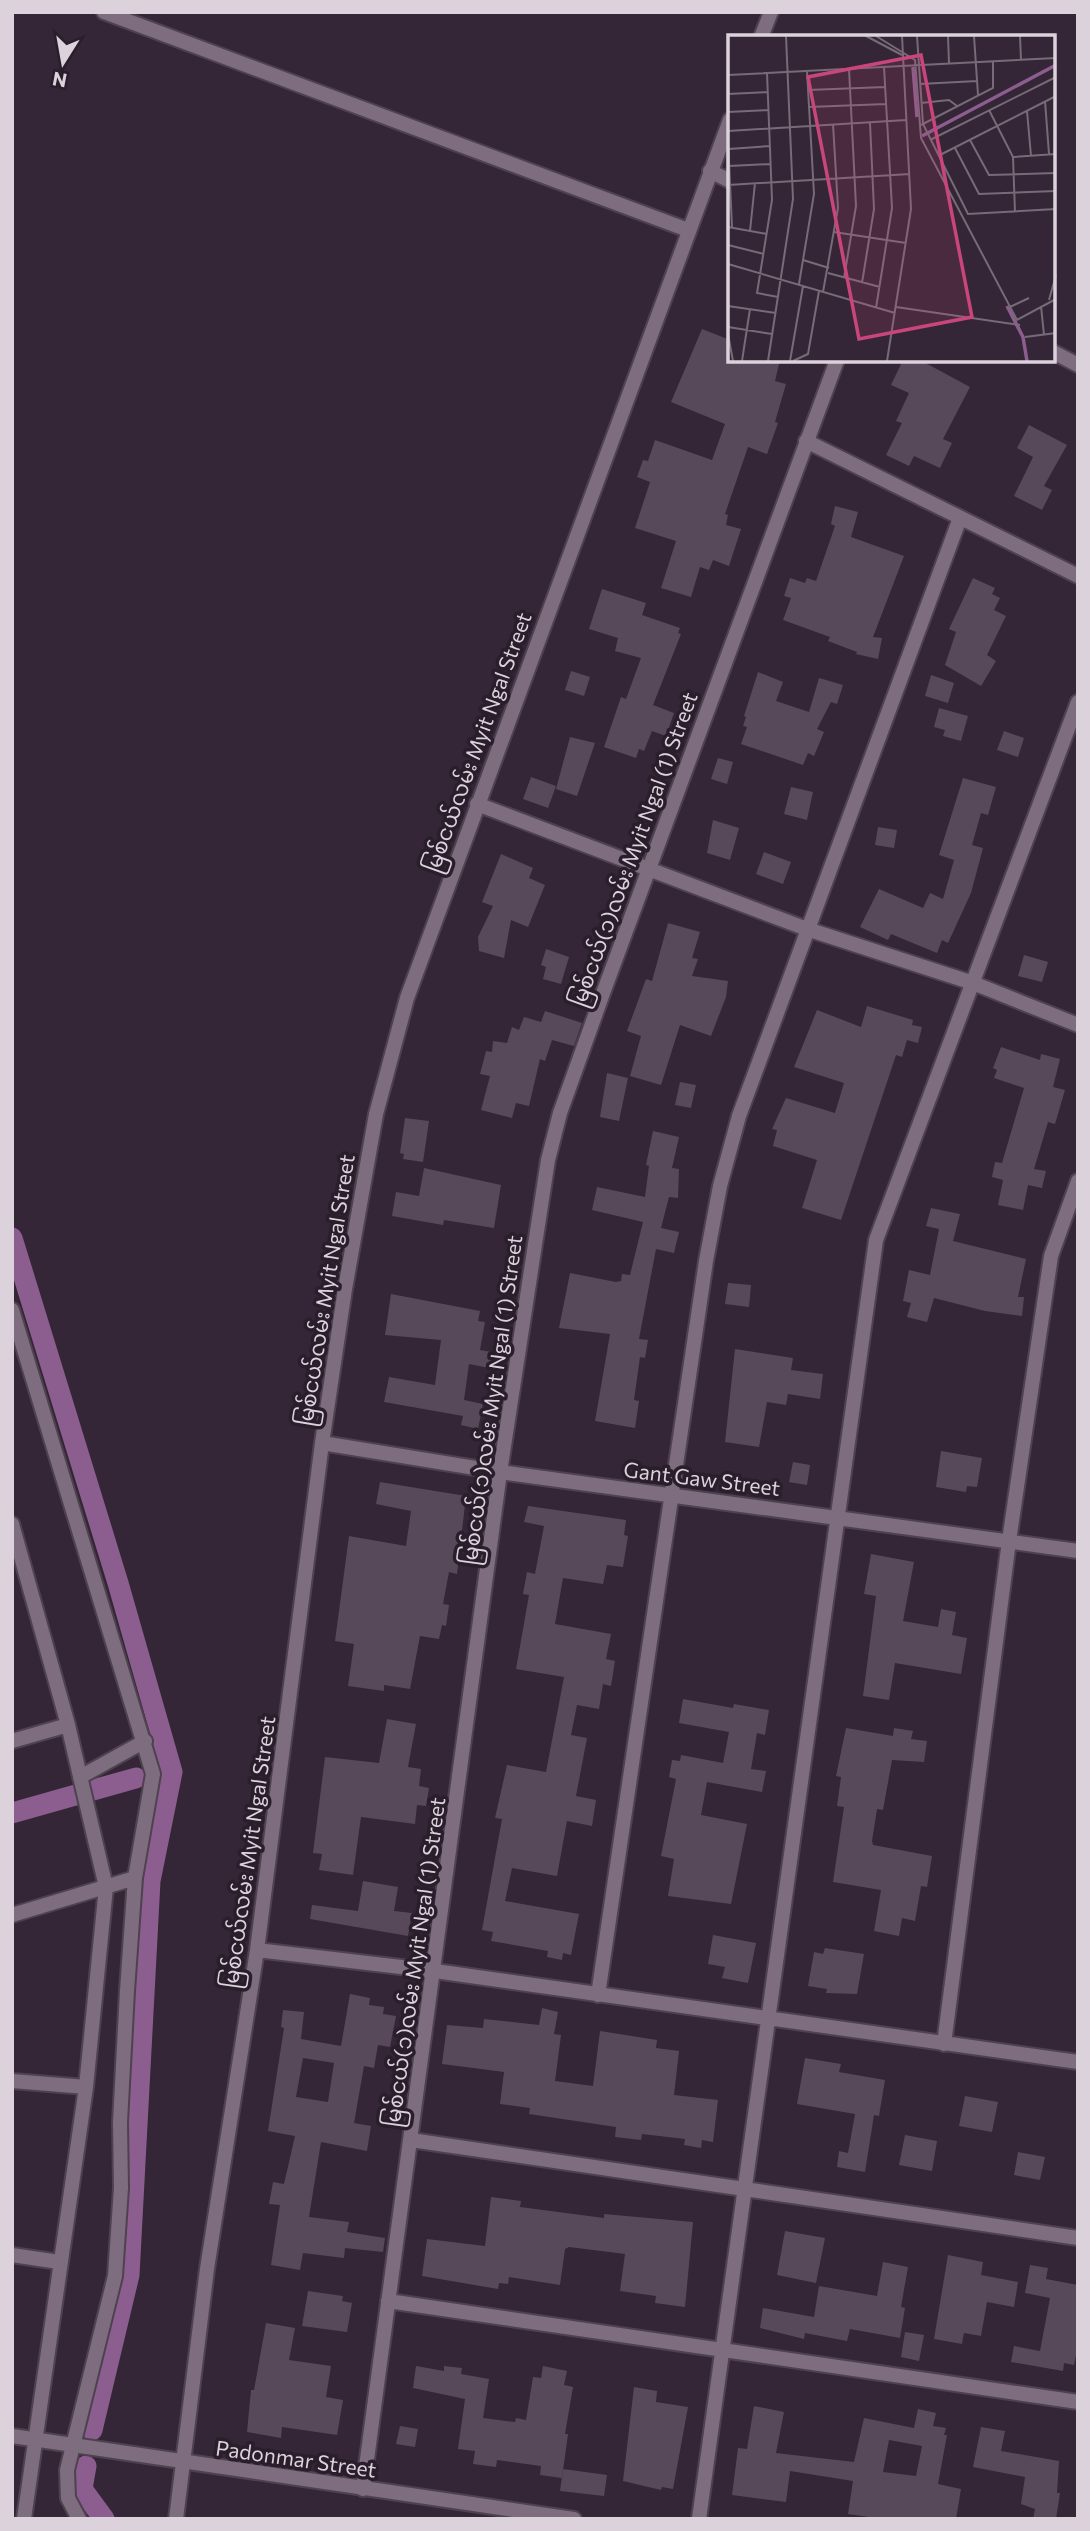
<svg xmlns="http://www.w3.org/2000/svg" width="1090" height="2531" viewBox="0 0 1090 2531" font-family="Commissioner,'Noto Sans Myanmar',sans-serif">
  <rect width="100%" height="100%" fill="#342636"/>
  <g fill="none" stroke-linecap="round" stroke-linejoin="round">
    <path stroke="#8c5e90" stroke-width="21" d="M12 1238 118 1583 172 1772 150 1881 129 2275 92 2430
      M12 1813 136 1778
      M86 2466 82 2489 104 2519"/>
  </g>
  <path fill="#58495a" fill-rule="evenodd" d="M702 329 730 340V360H780L775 381 786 384 775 422 778 423 767 454 748 447 725 514 728 515 726 525 741 529 729 566 713 560 709 570 700 567 691 597 661 588 676 541 635 528 650 482 637 477 643 460 648 461 655 440 712 460 725 424 671 402Z
    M903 360H920L970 387 943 439 952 443 940 468 914 456 909 466 886 455 902 423 896 421 909 393 891 385Z
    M1029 425 1067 445 1044 486 1052 490 1042 510 1014 496 1033 457 1017 448Z
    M835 506 858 512 851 537 904 556 873 637 882 638 878 659 856 654 857 652 828 641 830 637 783 620 791 598 784 596 790 578 805 583 807 578 816 581 835 526 831 524Z
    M973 578 995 588 992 594 1000 598 994 610 1006 616 987 655 996 661 981 686 945 665 956 632 949 629Z
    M602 589 646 603 642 615 680 628 678 633 681 634 653 705 674 713 666 736 652 731 644 751 639 749 636 758 604 747 621 697 626 699 641 658 615 651 618 638 589 629Z
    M571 671 590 677 584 696 565 690Z
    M758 672 783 682 776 701 809 712 819 678 843 685 837 704 831 702 817 729 824 732 814 756 808 753 803 765 741 744 747 727 743 726 746 717 744 716Z
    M931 675 954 683 948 703 925 696Z
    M939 708 968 716 961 741 943 736 945 730 934 727Z
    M1004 731 1024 738 1018 757 997 750Z
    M570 737 595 743 577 796 556 789Z
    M718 758 733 762 727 784 711 779Z
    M531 777 556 786 548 808 523 799Z
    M963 778 996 787 988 815 981 813 972 845 983 848 971 893 948 943 942 940 937 953 891 934 888 940 860 927 879 889 923 908 930 893 943 899 954 860 939 855Z
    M791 787 813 792 807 820 784 814Z
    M713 820 739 828 730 860 707 853Z
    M878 827 897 830 894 848 875 845Z
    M764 852 791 862 783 884 756 874Z
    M501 854 533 868 529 878 545 885 528 927 511 920 504 958 479 951 478 937 493 906 482 902Z
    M668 923 700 932 692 958 698 959 692 976 728 981 726 997 711 1036 680 1025 661 1085 630 1076 641 1036 627 1031 646 979 652 981Z
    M546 949 569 957 561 984 543 979 546 967 541 965Z
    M1024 955 1048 962 1042 982 1018 976Z
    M867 1006 913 1020 912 1025 922 1027 918 1043 907 1040 902 1057 896 1055 841 1220 802 1208 817 1160 773 1146 777 1130 772 1129 786 1098 835 1113 844 1083 794 1067 817 1010 861 1027Z
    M545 1011 582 1023 574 1046 552 1040 545 1061 540 1059 529 1106 516 1103 512 1118 481 1110 490 1076 480 1074 486 1051 492 1052 493 1041 507 1043 512 1027 519 1030 524 1017 541 1022Z
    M1001 1047 1040 1060 1041 1054 1060 1059 1053 1087 1065 1090 1055 1124 1048 1122 1034 1169 1046 1171 1042 1188 1028 1185 1023 1210 998 1205 1003 1180 992 1177 995 1162 1002 1163 1024 1088 994 1078 997 1070 993 1068Z
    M607 1073 628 1078 619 1121 600 1117Z
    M680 1082 696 1085 691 1108 675 1105Z
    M405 1118 429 1121 423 1162 403 1159 404 1154 400 1153Z
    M653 1131 679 1137 672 1168 679 1169 678 1198 669 1197 661 1228 679 1232 674 1253 656 1249 639 1339 648 1340 645 1358 640 1357 634 1400 639 1401 635 1428 595 1421 610 1334 559 1328 570 1273 616 1282 621 1281 622 1274 630 1275 643 1222 592 1210 597 1187 645 1197 649 1166 646 1165Z
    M424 1168 501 1185 494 1228 444 1220 443 1225 392 1216 396 1192 419 1196Z
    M931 1208 960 1214 953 1241 1026 1259 1018 1297H1024L1022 1316 985 1311 934 1298 927 1322 907 1317 911 1303 903 1301 909 1270 930 1275 939 1229 926 1226Z
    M728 1283 751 1285 749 1307 725 1304Z
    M391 1294 480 1311 478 1321 485 1322 480 1350 497 1353 494 1369 469 1364 464 1400 483 1404 478 1429 461 1425 463 1416 384 1402 389 1377 435 1385 441 1340 385 1335Z
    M735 1349 793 1358 791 1370 823 1374 820 1399 788 1394 786 1405 767 1402 759 1447 725 1442Z
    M941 1451 982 1458 977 1487 967 1486 966 1492 936 1487Z
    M793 1462 810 1465 807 1485 789 1482Z
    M380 1482 466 1496 457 1574 449 1572 443 1604 449 1605 446 1626 442 1625 439 1639 420 1636 410 1689 384 1685V1691L348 1686 354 1644 335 1641 349 1536 406 1546 411 1511 376 1504Z
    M528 1506 626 1520 624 1535 628 1536 623 1567 607 1565 603 1584 563 1578 555 1624 611 1634 606 1659 615 1661 611 1686 603 1684 599 1709 577 1705 571 1735 587 1738 576 1796 596 1800 592 1826 567 1821 557 1876 512 1868 505 1901 579 1914 571 1955 563 1953 562 1960 547 1957 548 1951 491 1941 493 1932 482 1930 502 1819 495 1818 507 1765 546 1772 564 1677 516 1669 529 1595 523 1594 527 1572 535 1574 544 1526 524 1522Z
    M871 1554 914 1562 903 1621 938 1627 941 1609 956 1612 952 1635 967 1638 961 1674 895 1663 889 1700 863 1696 876 1596 864 1594Z
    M683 1699 733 1708 734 1704 769 1710 765 1735 757 1733 751 1769 766 1771 762 1792 707 1782 701 1815 747 1824 731 1904 668 1896 674 1859 661 1856 676 1779 669 1777 672 1760 680 1761 681 1755 723 1763 729 1732 679 1723Z
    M387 1719 416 1724 408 1767 421 1769 419 1786 429 1788 426 1806 417 1805 415 1824 361 1817 353 1875 319 1870 322 1854 313 1853 325 1757 379 1763Z
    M846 1728 893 1736 894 1728 913 1731 911 1739 927 1741 924 1762 892 1760 883 1810 877 1809 872 1841 873 1845 932 1856 927 1887 921 1886 915 1921 902 1918 899 1936 874 1931 881 1890 833 1882 844 1807 837 1806 841 1777 836 1776Z
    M363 1881 398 1887 394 1911 412 1913 408 1936 310 1919 312 1905 358 1911Z
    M713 1935 756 1943 748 1983 722 1978 725 1967 708 1964Z
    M825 1948 864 1954 857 1994 826 1993 827 1989 808 1986 814 1952 823 1954Z
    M350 1994 370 1998 369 2005 384 2007 383 2014 396 2016 390 2047 378 2045 374 2068 364 2066 354 2123 371 2126 367 2151 321 2142 309 2217 349 2222 347 2232 385 2238 383 2252 345 2248 344 2258 303 2253 300 2270 271 2265 280 2205 269 2204 273 2182 284 2184 295 2136 268 2131 284 2028 281 2027 283 2010 304 2012 301 2039 341 2046ZM303 2058 334 2063 328 2102 296 2097Z
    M542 2008 558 2012 554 2034 561 2035 555 2081 593 2086 600 2031 657 2040 656 2048 679 2051 674 2095 718 2100 713 2142 702 2140 701 2148 684 2145 685 2139 642 2134 641 2140 615 2137 616 2127 529 2114 530 2108 500 2104 504 2072 442 2064 447 2025 483 2028 484 2019 539 2025Z
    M805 2058 841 2064 839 2072 885 2080 879 2116 874 2115 865 2172 837 2167 839 2151 848 2153 855 2114 797 2104Z
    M965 2096 998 2102 992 2132 959 2126Z
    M905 2135 937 2141 932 2171 899 2165Z
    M1018 2152 1045 2157 1040 2180 1014 2175Z
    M491 2197 521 2201 520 2207 604 2218V2214L693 2222 685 2307 655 2303 656 2296 620 2291 625 2254 569 2247 565 2249 560 2285 509 2277 508 2284 499 2283 498 2289 422 2276 427 2239 485 2246Z
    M785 2231 825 2238 816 2283 777 2275Z
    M948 2255 983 2262 981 2275 1018 2282 1014 2307 987 2302 981 2336 964 2333 962 2344 934 2339Z
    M883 2262 908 2267 901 2307 905 2308 900 2338 850 2329 847 2341 805 2333 804 2339 760 2328 763 2308 814 2317 819 2286 877 2296Z
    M1030 2265 1048 2268 1046 2279 1078 2285V2346L1074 2365 1064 2363 1063 2371 1011 2362 1014 2346 1040 2351 1050 2298 1025 2293Z
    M308 2291 343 2296 342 2301 352 2303 347 2332 302 2326Z
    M266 2323 295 2328 289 2360 331 2366 326 2397 343 2400 337 2435 282 2427 281 2438 247 2432 251 2390H254Z
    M905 2332 924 2335 919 2361 901 2357Z
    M416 2366 444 2371V2366L462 2368 461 2374 489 2379 483 2418 515 2422 516 2418 526 2420 533 2377 541 2378 543 2366 567 2371 564 2385 573 2387 565 2434H568L562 2478 540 2475 541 2466 497 2460 496 2467 473 2464 475 2451 458 2449 465 2399 413 2388Z
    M634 2387 657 2391 656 2402 688 2407 673 2489 662 2487 661 2490 623 2481Z
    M754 2406 784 2412 776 2453 854 2462 864 2418 914 2428 918 2409 936 2413 933 2426 946 2428 944 2435H947L938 2484 961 2489 956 2519H882L848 2514 853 2481 790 2471 786 2502 732 2495 738 2448 747 2449ZM889 2440 922 2446 916 2476 883 2472Z
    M400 2426 418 2429 415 2447 396 2444Z
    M981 2427 1005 2431 1001 2451 1059 2461 1057 2493H1060L1056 2519H1033L1035 2509 1021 2504 1025 2477 973 2467Z
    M563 2469 607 2475 604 2496 560 2491Z"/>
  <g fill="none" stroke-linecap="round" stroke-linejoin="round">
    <defs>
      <path id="minor" d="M104 12 688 230
        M761 37 771 12
        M710 171 730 181
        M1053 352 1078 365
        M806 441 1078 576
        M477 804 807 929 973 983 1078 1025
        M12 1310 153 1774 135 1878 127 1991 120 2122 121 2188 115 2276 67 2470 68 2498 79 2519
        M322 1443 500 1472 1078 1551
        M12 1524 68 1725 106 1887 86 2087 24 2519
        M12 1741 68 1725
        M80 1777 145 1741
        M12 1915 135 1878
        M257 1950 435 1971 1078 2062
        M598 1995 706 1261 720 1186 739 1116 960 518
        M944 2044 1009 1541 1051 1256 1078 1181
        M12 2081 86 2087
        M411 2140 1078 2238
        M12 2255 59 2262
        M388 2301 1078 2402
        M363 2489 500 1472 548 1160 560 1113 602 996 837 360
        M176 2519 207 2269 257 1950 322 1443 345 1289 376 1114 407 998 730 120
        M699 2519 876 1240 1078 702"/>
      <path id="tertiary" d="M12 2436 574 2519"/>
    </defs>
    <use href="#minor" stroke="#4e424f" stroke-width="18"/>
    <use href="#tertiary" stroke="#4e424f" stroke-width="18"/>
    <use href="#minor" stroke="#7d6d7f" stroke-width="14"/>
    <use href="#tertiary" stroke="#7d6d7f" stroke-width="14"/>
  </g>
  <g text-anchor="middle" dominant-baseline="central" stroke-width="7" stroke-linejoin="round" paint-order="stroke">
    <g font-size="21" fill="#dbd2dc" stroke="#2a1d2c">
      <text transform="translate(477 742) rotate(-70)">မြစ်ငယ်လမ်း Myit Ngal Street</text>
      <text transform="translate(633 849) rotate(-70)">မြစ်ငယ်(၁)လမ်း Myit Ngal (1) Street</text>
      <text transform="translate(325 1290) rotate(-81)">မြစ်ငယ်လမ်း Myit Ngal Street</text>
      <text transform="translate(491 1400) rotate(-82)">မြစ်ငယ်(၁)လမ်း Myit Ngal (1) Street</text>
      <text transform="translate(702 1478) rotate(7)">Gant Gaw Street</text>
      <text transform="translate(248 1852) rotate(-82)">မြစ်ငယ်လမ်း Myit Ngal Street</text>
      <text transform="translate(414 1962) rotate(-82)">မြစ်ငယ်(၁)လမ်း Myit Ngal (1) Street</text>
      <text transform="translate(296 2458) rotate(8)">Padonmar Street</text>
    </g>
  </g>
  <g transform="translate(728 35)">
    <rect width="327" height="327" fill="#342636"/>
    <path fill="none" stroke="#8c5e90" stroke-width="3.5" d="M185 32 189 82M194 101 328 30M279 271 295 302 299 326"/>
    <path fill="none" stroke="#776b78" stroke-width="2" d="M138 1 174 20M148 1 187 25 193 103 289 285 328 264M189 1 195 89 240 179 328 174M220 1 221 28M246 1 250 60M292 1 293 25M39 38 44 165 29 258 50 262M0 40 328 23M192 49 249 46M80 55 157 52M0 59 40 57M317 66 321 119M193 68 221 65 229 71M81 72 158 69M261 75 285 122 287 177M299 76 303 121M0 77 40 75M193 90 265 53V26M0 96 178 85M0 105 4 192M202 105 328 42M242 105 261 140 328 138M227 113 251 159 328 156M1 114 42 111M210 121 328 61M285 122 328 119M1 131 43 129M0 150 182 139M0 192 39 199M22 196 27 148M106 197 178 208M0 210 36 219M75 225 101 233M0 229 167 278M100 238 152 252M116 243 128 171 121 34M134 248 146 174 142 88M71 249 86 159 79 36M95 257 110 173 105 89M321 265 328 240M0 271 48 278M313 271 316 300M168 272 292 290M282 272 301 263M148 273 164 173 156 32M0 292 44 299M0 299 5 326M297 302 328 298M14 326 22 274M40 326 65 164 58 1M62 326 75 251M65 326 80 319 91 256M159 326 183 174 174 1"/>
    <path fill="#c8467b" fill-opacity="0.15" stroke="#c8467b" stroke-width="3.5" d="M193 20 244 282 131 304 80 42Z"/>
    <rect width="327" height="327" fill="none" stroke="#dbd2dc" stroke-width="3.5"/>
  </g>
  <rect width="1090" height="2531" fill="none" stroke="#dbd2dc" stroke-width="28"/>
  <g transform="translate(63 63) rotate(191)" stroke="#2a1d2c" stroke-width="5" paint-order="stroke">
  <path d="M0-5L12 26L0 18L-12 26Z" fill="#dbd2dc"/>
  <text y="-10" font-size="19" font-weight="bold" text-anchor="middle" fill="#dbd2dc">N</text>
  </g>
</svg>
